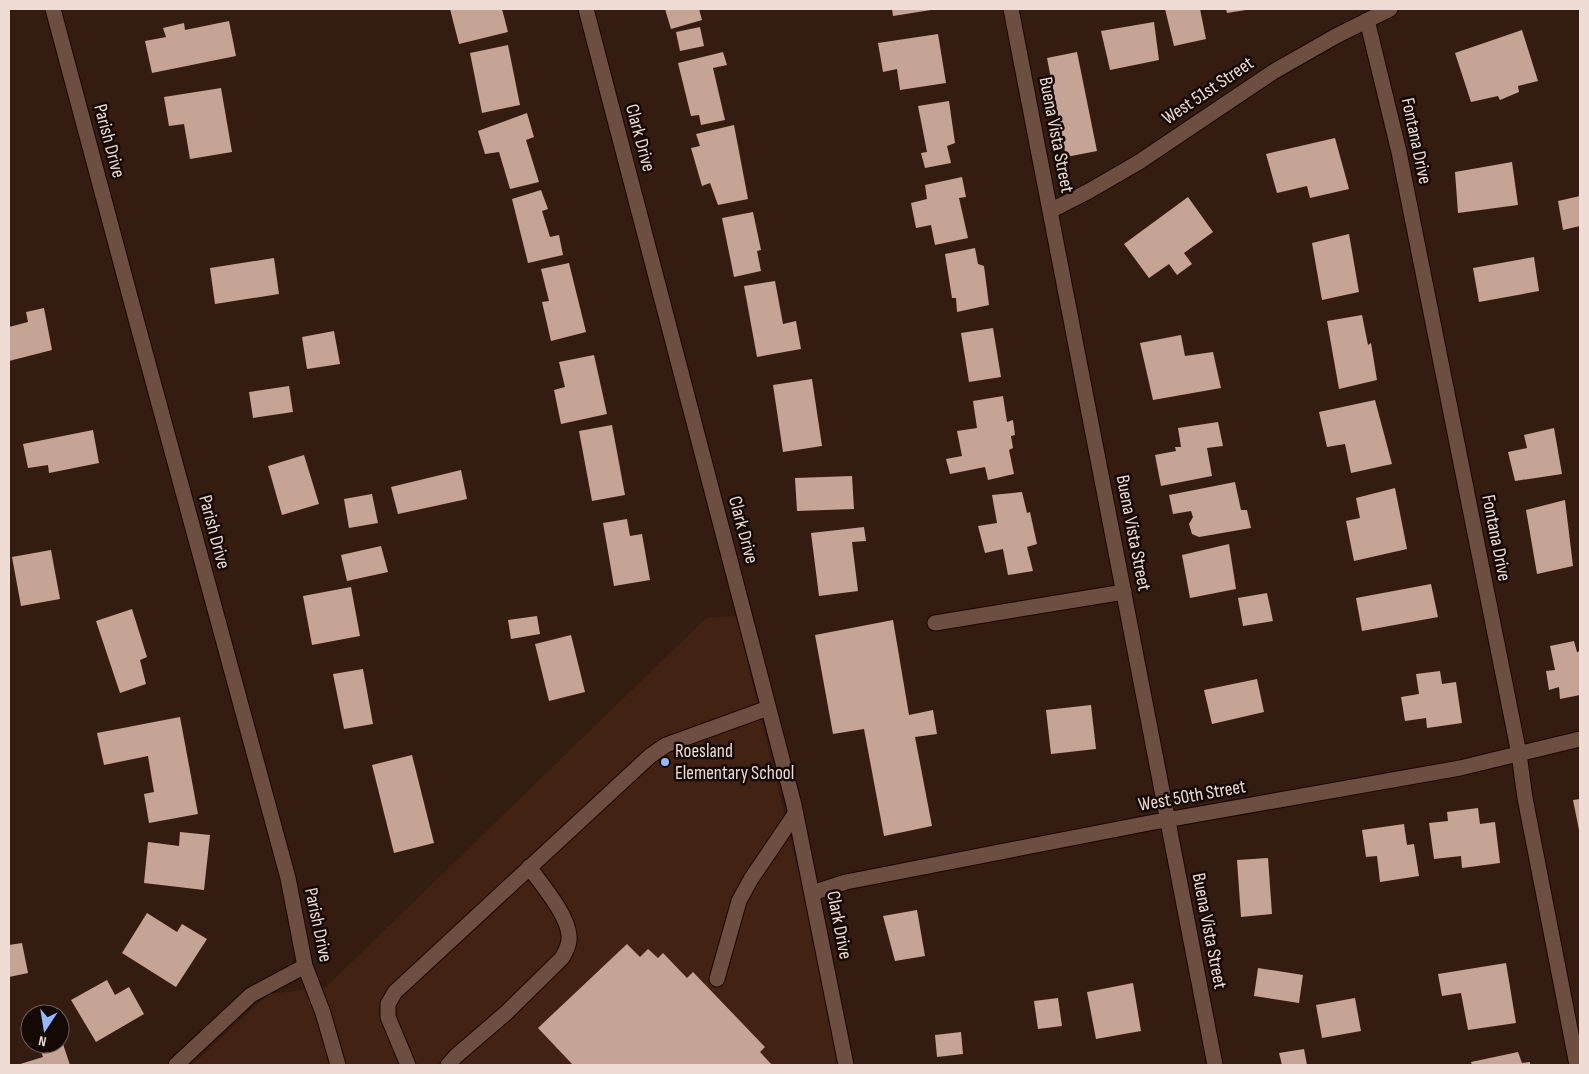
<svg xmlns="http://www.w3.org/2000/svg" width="1589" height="1074" viewBox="0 0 1589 1074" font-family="'Sofia Sans Condensed',sans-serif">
  <rect width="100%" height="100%" fill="#351c10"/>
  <path fill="#422213" d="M736 616 807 907 838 1065H192L269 994 326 987 706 618Z"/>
  <path fill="#c6a495" d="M450 9H502L508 32 459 44Z
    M665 9H699L702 20 671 29Z
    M892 9H931V10L893 16Z
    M1165 9H1200L1206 39 1174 46Z
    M1226 9H1246V10L1227 13Z
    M229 21 236 56 152 73 145 41 166 37 163 28 184 23 185 30Z
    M1154 22 1159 60 1110 70 1101 31Z
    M700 27 704 46 680 51 676 32Z
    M1522 30 1538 81 1518 86 1519 92 1500 100 1498 96 1471 102 1455 53Z
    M938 34 946 83 900 90 897 69 883 72 878 43Z
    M508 45 520 105 482 113 470 53Z
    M723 52 727 65 713 68 725 120 701 125 699 115 691 116 678 63Z
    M1077 52 1097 151 1066 157 1047 58Z
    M221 88 232 152 190 159 184 124 169 126 164 97Z
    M949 101 955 143 947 146 951 163 925 168 921 153 927 152 918 106Z
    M527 113 534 137 526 140 539 182 510 189 499 152 485 154 478 131Z
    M734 125 748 199 718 205 710 183 702 186 691 148 700 146 696 134Z
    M1335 138 1349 189 1310 198 1307 186 1277 193 1266 154Z
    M1512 162 1518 205 1458 213 1455 172Z
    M962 177 966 197 959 198 968 238 935 245 931 225 916 228 911 203 927 199 925 185Z
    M541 190 548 209 542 211 550 237 559 235 563 255 528 263 512 199Z
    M1580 196V226L1563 230 1558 201Z
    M1188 197 1213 232 1184 253 1192 264 1177 275 1169 264 1149 278 1124 244Z
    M753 212 761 250 757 251 761 271 734 277 722 218Z
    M1349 234 1359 292 1322 300 1312 243Z
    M975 248 978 264 984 266 989 305 957 312 956 298H952L945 254Z
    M1534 257 1539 291 1479 302 1473 268Z
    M274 258 279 294 215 304 210 268Z
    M569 263 586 332 551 341 542 302 549 301 541 269Z
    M775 281 783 324 796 321 801 349 757 357 744 286Z
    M44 308 52 350 9 361V327L28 322 26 312Z
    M1362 315 1368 345 1371 343 1377 380 1339 389 1327 321Z
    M993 328 1001 377 969 382 961 333Z
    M334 331 340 364 307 369 302 337Z
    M1181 335 1185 356 1213 352 1221 388 1153 400 1140 343Z
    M594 355 607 414 561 424 554 390 565 387 559 362Z
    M812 379 822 446 783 452 773 385Z
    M289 386 293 412 253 418 249 392Z
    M1003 396 1007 422 1013 420 1015 435 1011 436 1013 448 1009 450 1014 474 988 480 985 467 950 474 946 459 962 456 957 431 977 428 973 401Z
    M1375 400 1392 464 1351 473 1345 444 1327 447 1319 412Z
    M1218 422 1223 446 1207 448 1212 476 1161 486 1155 455 1176 451 1175 447H1181L1178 428Z
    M612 425 625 495 592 501 579 431Z
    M1554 428 1562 474 1515 481 1508 452 1527 448 1524 435Z
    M93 430 99 463 49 473 48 465 28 468 23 444Z
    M304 455 319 504 282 515 268 466Z
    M461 470 467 499 398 514 391 487Z
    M852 476 854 509 797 511 795 478Z
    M1235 482 1241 510H1247L1251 528 1199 537 1192 534 1189 524 1193 517 1191 511 1173 514 1169 495Z
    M1395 488 1407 549 1354 561 1346 521 1360 518 1356 498Z
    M1022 492 1027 513 1030 512 1037 544 1027 547 1033 571 1008 575 1003 549 985 553 978 526 997 523 992 495Z
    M372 494 378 523 349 528 344 499Z
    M1565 500 1573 566 1537 574 1526 510Z
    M627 519 630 536 642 534 650 580 614 586 603 523Z
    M864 527 866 541 852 542 858 591 819 596 811 533Z
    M1229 544 1236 589 1190 598 1182 555Z
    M381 546 388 572 347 581 341 555Z
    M51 550 60 599 21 606 12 557Z
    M1431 584 1438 617 1362 631 1356 598Z
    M351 587 360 636 312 645 303 596Z
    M1267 593 1273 621 1243 626 1238 598Z
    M132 609 147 657 140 660 146 684 120 693 96 621Z
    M537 616 540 634 511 639 508 620Z
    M893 620 909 715 933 710 937 734 915 737 932 826 884 836 864 729 833 734 815 635Z
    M571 635 585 692 549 701 535 644Z
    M1574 641 1577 652 1580 651V695L1560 699 1559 687 1549 690 1546 671 1555 670 1550 646Z
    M363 669 373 724 344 729 333 674Z
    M1440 671 1442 684 1456 682 1462 723 1427 728 1426 718 1405 721 1401 697 1419 694 1416 674Z
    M1257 679 1264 712 1212 724 1204 690Z
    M1091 705 1096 749 1051 754 1046 710Z
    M180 717 198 814 149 823 144 794 154 792 148 756 104 765 97 733Z
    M412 755 434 843 394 853 372 765Z
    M1580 799V829L1579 830 1573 800Z
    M1478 808 1480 824 1495 822 1500 863 1462 868 1461 856 1434 859 1429 823 1448 821 1447 812Z
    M1404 824 1407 845 1414 844 1419 876 1380 882 1377 856 1366 857 1362 830Z
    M180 832 210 835 204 890 144 883 148 842 179 846Z
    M1268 858 1272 914 1241 917 1237 860Z
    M917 910 925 956 895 961 883 916Z
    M147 913 177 932 182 924 207 939 176 987 122 953Z
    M22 943 28 973 9 977V945Z
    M627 944 640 957 648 949 658 958 663 953 687 978 693 972 765 1047 760 1052 772 1065H573L538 1028Z
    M1506 963 1516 1023 1468 1030 1461 993 1442 996 1438 974Z
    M1258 968 1303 975 1299 1003 1254 996Z
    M107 980 115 995 129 987 144 1014 96 1042 71 1000Z
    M1133 983 1141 1031 1096 1039 1087 992Z
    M1058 998 1062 1026 1038 1029 1034 1001Z
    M1355 998 1361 1031 1322 1038 1316 1005Z
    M961 1032 963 1054 937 1057 935 1035Z
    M60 1041H62L70 1065H17L43 1057 40 1048 52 1044H60Z
    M1304 1049 1307 1065H1282L1279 1053Z
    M1518 1052 1522 1063 1530 1062V1065H1472L1471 1062Z"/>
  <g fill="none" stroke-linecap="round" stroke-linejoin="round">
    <defs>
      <path id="lane" d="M935 623 1124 592
        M717 979 739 901 751 879 795 814
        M408 1065 388 1017V1004L395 992 650 756 666 745 768 708
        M448 1065 456 1056 506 1013 562 958C566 951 570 944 569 936 568 915 542 885 529 867"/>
      <path id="street" d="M53 9 136 319 288 878 305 966 323 1013 338 1065
        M586 9 794 805 846 1065
        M1011 9 1215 1065
        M1367 20 1399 152 1519 754 1525 798 1577 1065
        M1050 211 1089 191 1139 162 1273 72 1336 36 1390 9
        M812 893 846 882 1149 823 1460 768 1580 739
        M176 1065 251 995 305 966"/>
    </defs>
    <use href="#lane" stroke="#1c0500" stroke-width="17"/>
    <use href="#street" stroke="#1c0500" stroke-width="17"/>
    <use href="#lane" stroke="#6d4f42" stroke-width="15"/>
    <use href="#street" stroke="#6d4f42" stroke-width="15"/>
  </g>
  <circle fill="#94b7fd" stroke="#150905" stroke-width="2" cx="665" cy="762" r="5"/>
  <g text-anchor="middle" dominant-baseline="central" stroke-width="5" stroke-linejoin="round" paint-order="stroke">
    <g font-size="19" fill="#efddd5" stroke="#150905">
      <text transform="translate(1208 91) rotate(-34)">West 51st Street</text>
      <text transform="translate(1056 135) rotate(79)">Buena Vista Street</text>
      <text transform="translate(640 138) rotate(75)">Clark Drive</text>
      <text transform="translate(109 141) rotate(75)">Parish Drive</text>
      <text transform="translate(1416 141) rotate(78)">Fontana Drive</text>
      <text transform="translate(743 530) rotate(75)">Clark Drive</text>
      <text transform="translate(214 532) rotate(75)">Parish Drive</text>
      <text transform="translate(1133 533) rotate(79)">Buena Vista Street</text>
      <text transform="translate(1496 538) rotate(79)">Fontana Drive</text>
      <text transform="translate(1192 796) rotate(-10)">West 50th Street</text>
      <text transform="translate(318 925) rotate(78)">Parish Drive</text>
      <text transform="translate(839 925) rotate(79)">Clark Drive</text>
      <text transform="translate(1209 931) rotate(79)">Buena Vista Street</text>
    </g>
    <g font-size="19" fill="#efddd5" stroke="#150905" text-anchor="start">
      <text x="675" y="751">Roesland<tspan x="675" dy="22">Elementary School</tspan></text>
    </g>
  </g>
  <rect width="1589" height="1074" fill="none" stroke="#efddd5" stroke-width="20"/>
  <g transform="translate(45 1029) rotate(192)"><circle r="24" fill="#150905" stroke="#6c5e58"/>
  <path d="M0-4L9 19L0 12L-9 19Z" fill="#94b7fd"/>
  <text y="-8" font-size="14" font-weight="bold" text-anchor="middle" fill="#efddd5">N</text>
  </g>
</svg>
